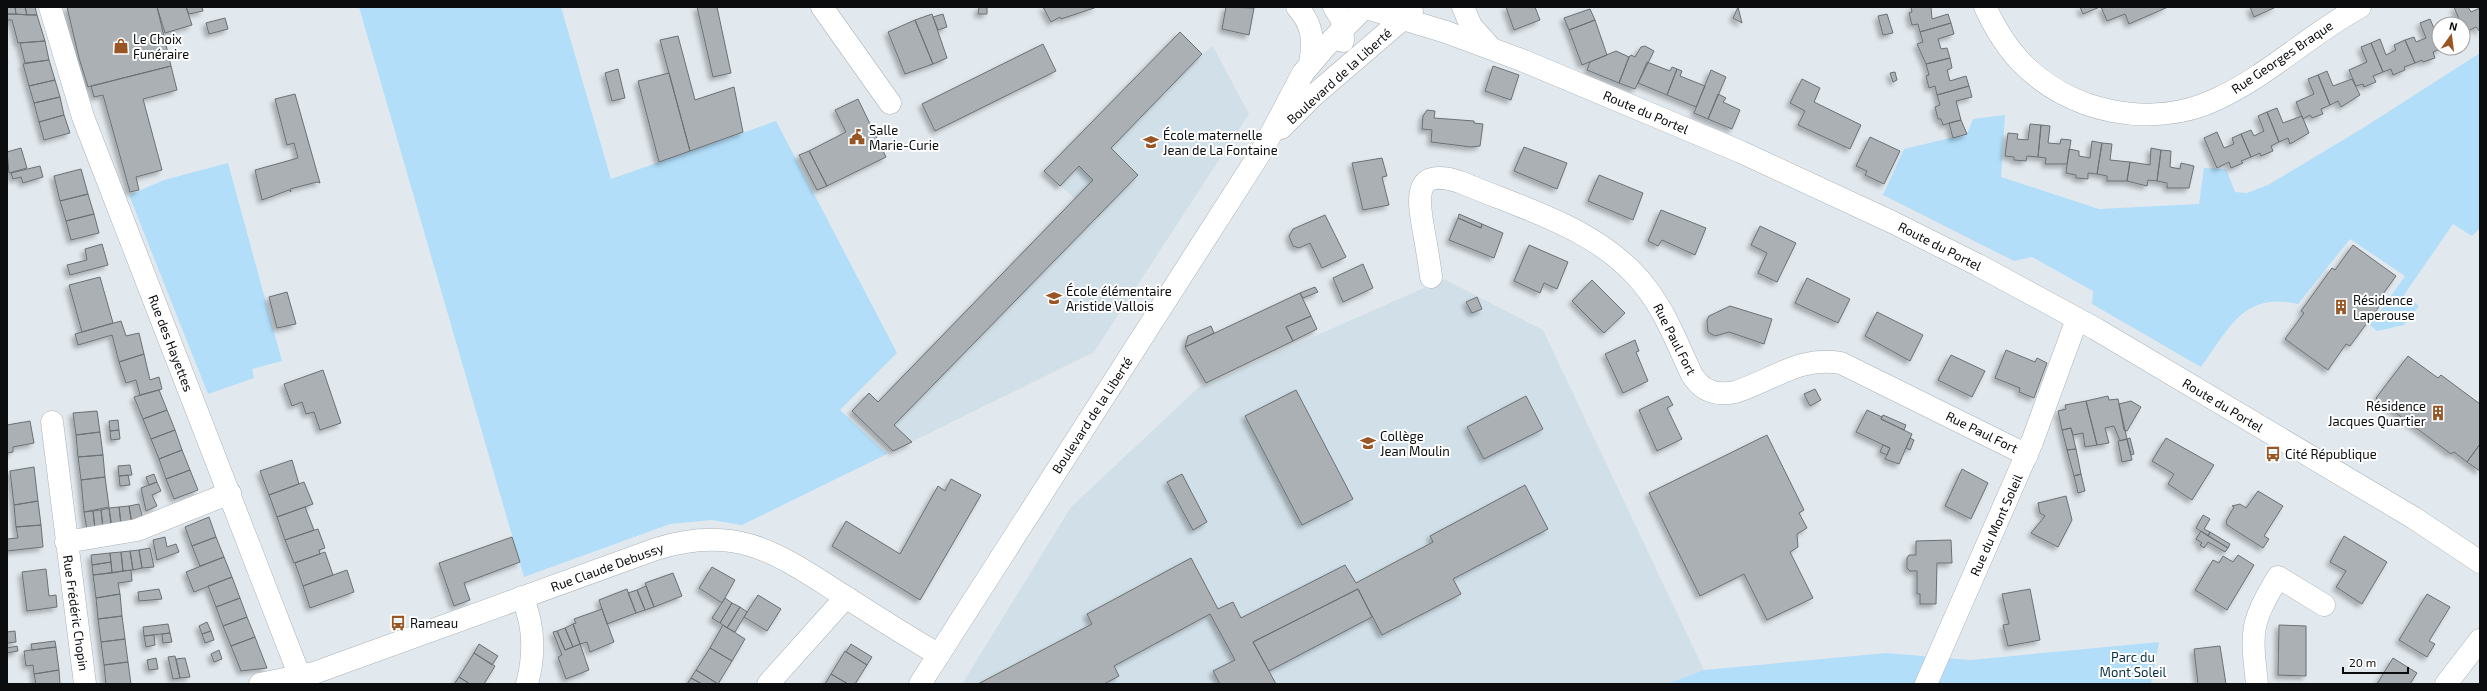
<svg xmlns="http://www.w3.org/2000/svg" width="2487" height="691" viewBox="0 0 2487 691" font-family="'Exo 2',sans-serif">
  <defs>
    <filter id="shadow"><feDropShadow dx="-3.5" dy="3.5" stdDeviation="2" flood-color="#0004"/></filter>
  </defs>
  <rect width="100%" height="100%" fill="#e2e9ee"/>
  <path fill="#d1dfe8" d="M1180 32 1202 54 1213 46 1249 114 1094 352 893 451 852 411 869 393 878 401 1075 199 1044 171Z
    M1444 279 1543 330 1704 670 1666 684H962L1071 507 1198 388Z"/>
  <path fill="#b2defa" d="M359 7H561L611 179 776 121 897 353 840 410 887 454 742 525 711 520 670 524 524 577Z
    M2480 53V228L2472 236 2453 224 2404 295 2419 306 2404 325 2377 331 2370 325 2405 276 2350 239 2298 304C2243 291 2229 329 2201 367L2092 304 2093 291 2032 257 2014 261 1883 195 1904 149 1967 134 1973 119 2005 115 2001 177 2099 209 2199 204 2204 168 2226 169 2235 192 2247 193 2268 185 2363 128Z
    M228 163 282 361 252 369 254 378 208 394 129 195 164 180Z
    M2159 642 2151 684H1666L1704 670 1886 653 1970 660Z"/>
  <path fill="#aab0b4" stroke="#6b7174" filter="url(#shadow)" d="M7 7H15L16 14H7Z
    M15 7H25L27 15 16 14Z
    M25 7H35L37 15H27Z
    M67 7H157L171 66 88 87 79 58Z
    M157 7H186L192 25 165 33Z
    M186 7H202L203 11 189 14Z
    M697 7H717L731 73 713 77Z
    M979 7H987V14H978Z
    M1043 7H1097L1061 19 1060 17 1051 22Z
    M1226 7 1254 8 1249 35 1222 29Z
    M1506 7H1535L1540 20 1514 30Z
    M1738 7 1742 23 1733 18Z
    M1911 7H1931L1932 19 1948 14 1951 23 1920 32 1918 24 1912 25 1909 13 1912 12Z
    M2080 7H2100L2083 14Z
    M2101 7H2168L2129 24 2125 14 2107 21Z
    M2250 7H2276L2254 17Z
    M2454 7H2468L2471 12 2480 8V32L2476 27 2464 33 2463 24H2461Z
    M1590 9 1595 20 1569 30 1564 18Z
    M7 14 37 15 45 41 18 43 12 20H7Z
    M932 14 947 58 933 64 915 20Z
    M943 14 947 27 938 30 933 17Z
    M1887 14 1893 33 1883 35 1878 16Z
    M225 18 228 29 209 34 206 23Z
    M2430 19 2439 40V48H2443L2433 52 2435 58 2423 62 2422 60 2415 63 2405 40 2414 37 2416 42 2426 38 2420 23Z
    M915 20 933 64 905 74 888 32Z
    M1595 20 1607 55 1582 65 1569 30Z
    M1951 23 1954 34 1938 39 1941 49 1947 48 1950 58 1926 64 1917 44 1923 42 1920 32Z
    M1180 32 1202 54 1111 148 1138 175 894 425 912 442 893 451 852 411 869 393 878 402 1093 180 1079 166 1060 186 1044 171Z
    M678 36 695 100 734 87 743 132 690 151 660 40Z
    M2380 39 2386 55 2396 50 2394 45 2405 40 2415 63 2404 67 2405 70 2393 75 2391 69 2383 72 2371 43Z
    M45 41 49 60 25 63 20 43Z
    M2371 43 2383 72 2373 76 2376 82 2364 87 2363 84 2356 86 2349 70 2367 62 2361 47Z
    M1043 44 1056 71 935 131 922 104Z
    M1645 46 1654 51 1635 89 1619 83 1629 57 1631 55 1635 57 1641 47Z
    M1616 51 1629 57 1619 83 1587 70 1590 62Z
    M1950 58 1952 68 1947 70 1950 81 1966 76 1969 86 1937 95 1935 86 1929 88 1926 76 1929 75 1926 64Z
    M49 60 55 80 29 86 23 64Z
    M1647 62 1670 71 1672 67 1677 69 1667 95 1638 83Z
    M171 66 177 90 143 99 162 170 136 177 139 190 130 192 103 95 94 97 91 86Z
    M1493 66 1519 75 1511 100 1485 91Z
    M618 69 625 98 612 101 605 73Z
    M1677 69 1682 71 1680 76 1705 86 1696 107 1667 95Z
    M1711 70 1726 77 1708 119 1694 113Z
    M2327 71 2333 86 2352 79 2360 95 2341 107 2338 101 2330 105 2318 75Z
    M1895 72 1897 80 1893 82 1890 73Z
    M669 73 690 151 659 162 638 81Z
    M2318 75 2330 105 2321 109 2323 114 2312 118 2310 115 2303 119 2296 102 2314 94 2308 79Z
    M1802 79 1820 88 1814 102 1861 125 1850 149 1798 125 1805 111 1790 103Z
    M55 80 60 97 34 103 29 86Z
    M1969 86 1972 97 1956 101 1961 120 1943 125 1941 119H1938L1935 107 1940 105 1937 95Z
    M295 94 320 183 317 182 290 189 291 192 289 190 262 200 255 170 298 158 294 143 287 145 275 99Z
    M1718 94 1726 98 1723 102 1740 110 1732 129 1708 119Z
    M60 97 64 115 39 122 34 103Z
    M858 99 886 157 827 186 809 151 846 132 835 110Z
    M2277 108 2283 123 2302 116 2309 133 2290 144 2288 138 2279 142 2267 112Z
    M1427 110 1435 111 1434 118 1474 121V123L1483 124 1480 146 1471 147 1431 142 1432 130 1422 129 1423 116Z
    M2267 112 2279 142 2271 146 2273 151 2261 156 2260 153 2251 157 2241 134 2251 130 2254 136 2264 131 2258 116Z
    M64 115 70 133 44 140 39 122Z
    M1961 120 1967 134 1953 138 1949 123Z
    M2030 124 2041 125 2038 157 2027 156 2026 161 2014 160V157L2005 156 2008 133 2018 134 2017 139 2028 140Z
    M2041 125 2050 126 2048 143 2060 144 2061 139 2071 140 2067 164H2045L2046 158 2038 157Z
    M2217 132 2224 148 2234 144 2232 138 2241 134 2251 157 2241 161 2243 163 2231 168 2229 162 2217 168 2204 138Z
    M1870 137 1900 151 1884 184 1865 175 1867 171 1856 166Z
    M2092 141 2102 143 2097 174 2088 173V179L2076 178V175L2066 173 2069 149 2079 151V156L2090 158Z
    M2102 143 2112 144 2110 160 2130 162 2127 181H2107V176L2097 174Z
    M1524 147 1567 163 1557 189 1514 171Z
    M21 148 27 168 9 173 7 152Z
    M2151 148 2161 150 2157 181 2148 180 2147 186 2127 181 2130 162 2150 165Z
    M2161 150 2171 151 2170 167 2180 169 2181 163 2194 166 2189 188H2167V183L2157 181Z
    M809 151 827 186 817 190 799 155Z
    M1382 158 1387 176 1382 177 1389 205 1363 210 1352 163Z
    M40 166 43 177 23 183 21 177 13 179 11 173Z
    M81 169 88 194 60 201 54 176Z
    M1599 175 1643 193 1633 220 1588 201Z
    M88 194 94 214 66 221 60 201Z
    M1661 210 1706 228 1695 255 1662 240 1658 246 1648 241Z
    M94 214 99 233 71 240 66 221Z
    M1459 214 1482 224 1481 228 1458 218Z
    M1325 215 1346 257 1322 268 1310 243 1299 248 1293 246 1289 236 1293 229Z
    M1458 218 1481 228 1482 224 1503 233 1494 258 1449 240Z
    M1760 226 1796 243 1777 282 1758 273 1767 253 1751 245Z
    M102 244 108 265 70 275 67 265 87 260 85 249Z
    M1529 245 1568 262 1557 289 1544 283 1540 293 1514 281Z
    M2353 245 2396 276 2378 301 2381 304 2350 346 2346 344 2328 370 2285 339 2304 313 2301 311 2332 268 2335 270Z
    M1363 264 1373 288 1343 302 1333 278Z
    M100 277 113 323 82 332 69 285Z
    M1807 278 1850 299 1838 323 1795 303Z
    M1592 280 1625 313 1604 333 1572 301Z
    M1315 287 1318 292 1303 298 1300 293Z
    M287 292 296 324 277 328 269 297Z
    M1300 293 1311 316 1286 327 1293 341 1206 383 1185 347Z
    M1477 297 1482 309 1472 313 1466 302Z
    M1730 306 1772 319 1764 344 1729 332 1715 336 1708 332 1707 320 1709 316Z
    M1877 312 1923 335 1910 361 1865 336Z
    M1311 316 1317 329 1293 341 1286 327Z
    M121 321 126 336 139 333 144 354 119 362 112 335 78 345 75 334Z
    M1211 326 1214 333 1185 347 1188 336Z
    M1635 340 1639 351 1636 352 1648 381 1623 393 1605 354Z
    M2006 350 2035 362 2037 358 2047 363 2034 398 2019 392 2020 388 1995 378Z
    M144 354 150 380 159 377 162 389 140 395 136 380 126 383 119 362Z
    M1951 355 1985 371 1972 397 1938 380Z
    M2408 356 2438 378 2441 375 2480 404V444L2467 462 2454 452 2451 454 2376 398Z
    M323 370 341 423 320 430 314 412 306 414 302 402 292 406 284 384Z
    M1815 389 1821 400 1810 406 1804 394Z
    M159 390 167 410 143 419 134 397Z
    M1296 390 1353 499 1302 525 1245 416Z
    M1526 396 1543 429 1484 459 1467 427Z
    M1668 396 1673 405 1667 408 1682 439 1657 451 1639 410Z
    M2108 396 2109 400 2118 399 2127 439 2120 441 2114 426 2105 428 2109 443 2097 445 2086 401Z
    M2086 401 2097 445 2085 447 2083 433 2073 435 2071 428 2062 430 2058 411 2066 409 2065 405Z
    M2131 401 2141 407 2127 431 2124 430 2119 404Z
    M167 410 175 430 151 439 143 419Z
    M1867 410 1882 417 1881 419 1912 434 1899 464 1885 459 1890 448 1856 432Z
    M97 411 100 432 76 435 73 413Z
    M1883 415 1906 425 1904 430 1881 419Z
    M118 420 119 430 110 431 109 421Z
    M30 421 34 443 13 447V452L7 453V425Z
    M2071 428 2076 449 2067 450 2062 430Z
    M119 430 120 439 111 440 110 431Z
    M175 430 182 450 159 459 151 439Z
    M100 432 103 455 78 457 76 435Z
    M1767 435 1804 510 1799 513 1807 528 1797 534 1798 547 1790 552 1813 598 1767 620 1744 574 1700 596 1649 493Z
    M1910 438 1914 440 1910 450 1906 448Z
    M2130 438 2134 454 2131 455 2127 439Z
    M2166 438 2214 465 2192 500 2168 484 2174 474 2152 461Z
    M2127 439 2132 460 2122 462 2118 441Z
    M2480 444V471L2467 462Z
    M1883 445 1890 448 1887 455 1880 452Z
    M2076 449 2081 474 2074 476 2067 450Z
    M182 450 190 470 166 479 159 459Z
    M103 455 105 477 81 480 78 457Z
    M292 460 299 484 269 495 260 471Z
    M130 465 132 475 119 476 118 466Z
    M34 467 38 501 14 505 10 471Z
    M1962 469 1988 483 1971 519 1945 506Z
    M190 470 198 490 174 499 166 479Z
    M154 474 157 482 149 485 146 477Z
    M1182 474 1207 522 1193 530 1167 482Z
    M2081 474 2085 491 2078 493 2074 476Z
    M128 475 130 485 120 486 119 476Z
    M105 477 109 507 84 512 81 480Z
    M951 479 981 495 920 600 832 546 846 521 900 554 938 486 945 491Z
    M157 482 161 491 152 495 157 506 146 511 141 488Z
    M304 482 313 504 277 517 269 495Z
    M1525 485 1548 529 1453 579 1461 594 1382 635 1358 589 1253 642 1276 684H1220L1213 671 1235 660 1210 614 1114 666 1119 676 1104 684H978L1092 624 1087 614 1191 558 1218 609 1233 602 1241 618 1345 565 1356 583 1433 542 1430 536Z
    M2258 491 2283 506 2264 536 2269 539 2263 548 2227 525 2226 521 2234 507 2232 506 2240 504 2246 508Z
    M2066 496 2072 520 2058 547 2031 533 2045 516 2040 513 2038 503Z
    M38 501 41 525 16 527 14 505Z
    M139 504 143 519 131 520 129 506Z
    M129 506 132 523 121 524 119 507Z
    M119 507 121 524 111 525 109 508Z
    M305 507 314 530 285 540 277 517Z
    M109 508 112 527 103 528 101 510Z
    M101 510 103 528 95 529 93 511Z
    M93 511 95 529 87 530 84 512Z
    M2203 515 2210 519 2204 529 2210 532 2208 536 2196 528Z
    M209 517 216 537 192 546 185 527Z
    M41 525 43 547 7 551V539L18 538 16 527Z
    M318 529 325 548 319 550 320 554 294 563 285 540Z
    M2201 531 2228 548 2225 552 2208 542 2204 548 2200 545 2202 543 2196 539Z
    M2210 532 2230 544 2228 548 2208 536Z
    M2344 536 2387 562 2362 604 2336 587 2346 571 2330 562Z
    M165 537 167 547 176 544 179 552 157 560 153 540Z
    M216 537 224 557 200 566 192 546Z
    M512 537 520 562 464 583 470 600 454 606 439 563Z
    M1951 540 1952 563H1937L1936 604H1920V594H1917V571H1910L1907 568V558L1909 555H1916V541Z
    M150 548 154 567 142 568 139 550Z
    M139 550 142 568 133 570 130 551Z
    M130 551 133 570 123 571 121 552Z
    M121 552 123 571 112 573 110 553Z
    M325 552 333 575 303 586 295 563Z
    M110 553 111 562 92 565 91 555Z
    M2238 555 2254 565 2227 610 2195 590 2213 560 2219 563 2223 556 2233 562Z
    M224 557 232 577 194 592 186 572Z
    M111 562 112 573 93 575 92 565Z
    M712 567 735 580 722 603 699 588Z
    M46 569 49 596 56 595 57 607 27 611 22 572Z
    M131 570 132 581 118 583 120 594 96 598 93 575Z
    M347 570 354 592 310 608 303 586Z
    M673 573 682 596 654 607 645 583Z
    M232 577 240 598 216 607 208 586Z
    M646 586 654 607 645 610 637 590Z
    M159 589 162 599 139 601 138 592Z
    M627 589 636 613 607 624 599 600Z
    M1358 589 1372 617 1269 671 1253 642Z
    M2030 589 2040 640 2008 646 2003 625 2009 624 2002 594Z
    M637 590 645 610 636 613 628 593Z
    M120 594 122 616 98 619 96 598Z
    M2427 594 2450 607 2429 641 2435 644 2427 657 2399 640Z
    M758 595 781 609 767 631 744 617Z
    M240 598 247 617 223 626 216 607Z
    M725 598 732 603 720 623 712 618Z
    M732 603 740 607 727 628 720 623Z
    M740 607 747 612 735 632 727 628Z
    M602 609 614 642 590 652 587 642 580 644 573 624 576 623 574 619Z
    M122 616 125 639 101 642 98 619Z
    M247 617 255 637 231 646 223 626Z
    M207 622 211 631 202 634 199 626Z
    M168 624 170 633 144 636 143 627Z
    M573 624 580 644 573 647 565 628Z
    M723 625 745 639 732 661 710 648Z
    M2279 625 2306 626V676L2278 675Z
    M565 628 573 647 565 650 557 631Z
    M15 631 16 642 7 643V632Z
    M211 631 214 640 205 643 202 634Z
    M557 631 565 650 580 644 589 670 566 679 558 657 562 655 553 632Z
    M170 633 172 642 163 643 162 634Z
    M154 635 155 645 146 647 144 636Z
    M255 637 267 668 241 671 231 646Z
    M125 639 128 662 104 665 101 642Z
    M55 641 56 647 32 650 31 644Z
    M479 644 498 656 492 665 474 653Z
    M851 644 872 657 867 665 846 652Z
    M17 646 18 651 7 653V648Z
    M2220 646 2226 684H2198L2194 649Z
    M56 647 59 670 34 674 33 665 26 666 24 651Z
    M710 648 732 661 718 684 696 670Z
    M219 650 222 659 214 662 211 654Z
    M845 651 867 665 855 684H848L831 674Z
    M474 653 495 666 484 684H470L459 677Z
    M175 656 180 678 173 679 168 657Z
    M156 658 158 669 149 670 147 660Z
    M185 658 190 677 180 678 176 659Z
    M2393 658 2417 673 2410 684H2377Z
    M128 662 131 684H106L104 665Z
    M59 670 60 684H36L34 674Z
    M696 670 718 684H702L691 678Z
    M831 674 848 684H825Z
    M459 677 470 684H454Z
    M691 678 702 684H687Z"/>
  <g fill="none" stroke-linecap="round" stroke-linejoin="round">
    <defs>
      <path id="street" d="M50 7 83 117 300 677
        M822 7 890 103
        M1985 7C1994 26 2005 45 2019 60 2068 113 2152 130 2217 99 2269 75 2310 34 2360 7
        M1431 277C1429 260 1426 244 1423 227 1417 193 1416 168 1460 182 1524 209 1604 230 1647 289 1667 315 1678 346 1692 375 1702 391 1716 396 1735 392 1774 380 1798 356 1841 363L2027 455
        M52 422 85 684
        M66 542 137 530 230 493
        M522 597C535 626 535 654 527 684
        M260 684 314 673 656 549C738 523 778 554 844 596 875 616 907 636 939 655
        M768 684 846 597
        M1926 684 2032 442 2077 319
        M2257 684C2251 630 2250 624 2278 577L2324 605
        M2446 684 2480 640"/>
      <path id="secondary" d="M1297 7C1313 24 1314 42 1310 63
        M1334 7 1342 20 1343 41
        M1363 7 1446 32 1524 61 1741 152 1892 222 1978 265 2096 329 2414 518 2480 562
        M1463 7 1471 26 1489 46
        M1281 128 1313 96 1412 11
        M920 684 1264 147 1303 73 1325 47 1365 7"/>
    </defs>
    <use href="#street" stroke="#abb2b6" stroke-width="23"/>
    <use href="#secondary" stroke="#abb2b6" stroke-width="23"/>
    <use href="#street" stroke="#fff" stroke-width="22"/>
    <use href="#secondary" stroke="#fff" stroke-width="22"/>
  </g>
  <defs>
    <symbol id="shop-bare" viewBox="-9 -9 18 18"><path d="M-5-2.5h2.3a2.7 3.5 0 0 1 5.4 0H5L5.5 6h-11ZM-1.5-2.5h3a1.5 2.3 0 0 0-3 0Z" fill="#995624" stroke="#fff" stroke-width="2.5" paint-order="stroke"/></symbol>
    <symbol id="civic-bare" viewBox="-9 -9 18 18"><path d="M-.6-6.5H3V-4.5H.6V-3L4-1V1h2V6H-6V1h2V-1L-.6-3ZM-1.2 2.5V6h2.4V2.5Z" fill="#995624" stroke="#fff" stroke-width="2.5" paint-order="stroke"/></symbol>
    <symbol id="school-bare" viewBox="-9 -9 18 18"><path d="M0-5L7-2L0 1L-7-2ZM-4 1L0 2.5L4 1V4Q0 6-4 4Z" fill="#995624" stroke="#fff" stroke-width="2.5" paint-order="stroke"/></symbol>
    <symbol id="building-bare" viewBox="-9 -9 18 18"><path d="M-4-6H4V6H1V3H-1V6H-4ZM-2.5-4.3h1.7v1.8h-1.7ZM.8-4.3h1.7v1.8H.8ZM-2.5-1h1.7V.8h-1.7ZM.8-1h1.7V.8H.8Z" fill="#995624" stroke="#fff" stroke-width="2.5" paint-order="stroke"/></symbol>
    <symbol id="bus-bare" viewBox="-9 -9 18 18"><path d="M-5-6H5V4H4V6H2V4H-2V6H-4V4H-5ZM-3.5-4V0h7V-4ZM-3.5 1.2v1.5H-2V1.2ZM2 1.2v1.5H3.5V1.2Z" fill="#995624" stroke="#fff" stroke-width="2.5" paint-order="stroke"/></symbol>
  </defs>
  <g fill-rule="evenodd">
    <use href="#shop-bare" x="110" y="35" width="22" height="22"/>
    <use href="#civic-bare" x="846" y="126" width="22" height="22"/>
    <use href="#school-bare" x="1140" y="131" width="22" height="22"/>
    <use href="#school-bare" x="1043" y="287" width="22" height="22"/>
    <use href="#building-bare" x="2330" y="296" width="22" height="22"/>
    <use href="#building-bare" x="2427" y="402" width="22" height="22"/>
    <use href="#school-bare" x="1357" y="432" width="22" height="22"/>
    <use href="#bus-bare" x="2262" y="443" width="22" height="22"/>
    <use href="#bus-bare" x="387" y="612" width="22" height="22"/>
  </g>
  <g text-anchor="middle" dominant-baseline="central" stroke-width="4" stroke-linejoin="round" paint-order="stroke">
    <g font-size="13" fill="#0a0c0e" stroke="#fff" text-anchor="start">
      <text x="133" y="39">Le Choix<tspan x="133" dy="15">Funéraire</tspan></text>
      <text x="869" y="130">Salle<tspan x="869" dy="15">Marie-Curie</tspan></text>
      <text x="1163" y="135">École maternelle<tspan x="1163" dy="15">Jean de La Fontaine</tspan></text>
      <text x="1066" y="291">École élémentaire<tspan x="1066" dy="15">Aristide Vallois</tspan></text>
      <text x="2353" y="300">Résidence<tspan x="2353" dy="15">Laperouse</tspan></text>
      <text x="2426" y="406" text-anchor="end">Résidence<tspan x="2426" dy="15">Jacques Quartier</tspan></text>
      <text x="1380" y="436">Collège<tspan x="1380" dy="15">Jean Moulin</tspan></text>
      <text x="2285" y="454">Cité République</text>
      <text x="410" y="623">Rameau</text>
    </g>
    <g font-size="13" fill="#0a0c0e" stroke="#fff">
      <text transform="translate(2282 57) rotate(-34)">Rue Georges Braque</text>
      <text transform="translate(1339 76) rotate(-42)">Boulevard de la Liberté</text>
      <text transform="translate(1646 112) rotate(23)">Route du Portel</text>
      <text transform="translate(1940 246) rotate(27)">Route du Portel</text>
      <text transform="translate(1675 339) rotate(63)">Rue Paul Fort</text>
      <text transform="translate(171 343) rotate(69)">Rue des Hayettes</text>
      <text transform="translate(2223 405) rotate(31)">Route du Portel</text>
      <text transform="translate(1092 415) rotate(-57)">Boulevard de la Liberté</text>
      <text transform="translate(1982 432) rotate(26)">Rue Paul Fort</text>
      <text transform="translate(1996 525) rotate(-66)">Rue du Mont Soleil</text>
      <text transform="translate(607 567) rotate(-20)">Rue Claude Debussy</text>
      <text transform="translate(76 613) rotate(82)">Rue Frédéric Chopin</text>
    </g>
    <g font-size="13" fill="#073044" stroke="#fff">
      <text x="2133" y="657">Parc du<tspan x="2133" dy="15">Mont Soleil</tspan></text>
    </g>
  </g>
  <rect width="2487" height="691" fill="none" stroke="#0a0c0e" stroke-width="16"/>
  <g transform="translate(2451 36) rotate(14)"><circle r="19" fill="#ffffff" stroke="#9d9e9f"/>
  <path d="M0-3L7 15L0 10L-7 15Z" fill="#995624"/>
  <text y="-6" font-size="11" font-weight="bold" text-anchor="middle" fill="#0a0c0e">N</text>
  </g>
  <path d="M2343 667v6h65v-6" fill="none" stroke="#0a0c0e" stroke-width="2"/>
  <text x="2349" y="667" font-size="12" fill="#0a0c0e" stroke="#ffffff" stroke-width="3" paint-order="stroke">20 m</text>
</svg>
